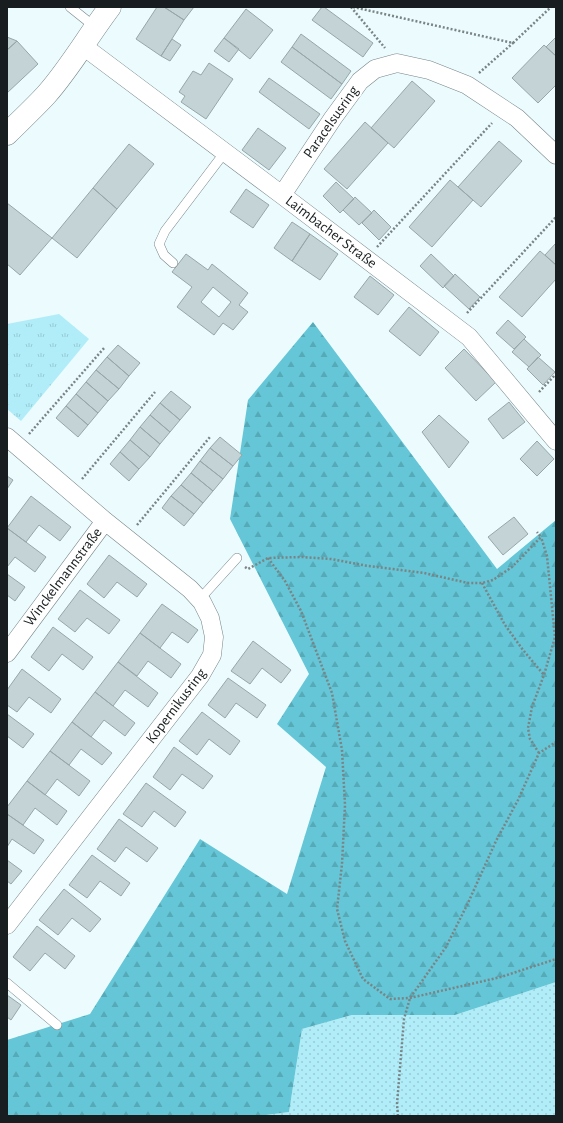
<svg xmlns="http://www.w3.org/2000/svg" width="563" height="1123" viewBox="0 0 563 1123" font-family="'Alegreya Sans',sans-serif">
  <defs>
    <pattern id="grass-dots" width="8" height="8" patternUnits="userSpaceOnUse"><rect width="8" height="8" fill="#b0edf8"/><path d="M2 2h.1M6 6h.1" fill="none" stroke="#97cbd4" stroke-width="1.8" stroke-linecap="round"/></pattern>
    <pattern id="forest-firs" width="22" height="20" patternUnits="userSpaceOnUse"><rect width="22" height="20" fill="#64c6d6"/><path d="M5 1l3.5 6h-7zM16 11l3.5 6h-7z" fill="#56aab7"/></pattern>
    <pattern id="park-tufts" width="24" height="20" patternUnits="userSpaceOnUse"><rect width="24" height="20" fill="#b0edf8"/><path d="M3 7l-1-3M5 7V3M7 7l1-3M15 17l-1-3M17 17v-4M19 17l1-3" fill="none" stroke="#97cbd4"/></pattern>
  </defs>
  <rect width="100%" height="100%" fill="#ecfbfe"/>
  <path fill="url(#grass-dots)" d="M556 982V1116H259L289 1112 302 1029 352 1015H455Z"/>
  <path fill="url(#forest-firs)" d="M313 322 497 569 556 520V982L455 1015H352L302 1029 289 1112 259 1116H7V1040L90 1014 200 839 287 894 326 767 277 724 309 674 230 519 248 400Z"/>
  <path fill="url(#park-tufts)" d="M59 314 89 339 21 421 7 409V324Z"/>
  <path fill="#c4d4d6" stroke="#97a6a9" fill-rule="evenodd" d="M157 7H164L184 20 161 56 136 39Z
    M164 7H194L184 20Z
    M322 7H324L373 43 363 57 312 20Z
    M246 9 273 30 250 59 224 38Z
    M301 34 351 71 342 84 292 47Z
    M7 37 17 41 7 50Z
    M556 37V56L546 47Z
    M224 38 239 49 229 62 214 51Z
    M172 39 181 45 170 61 161 56Z
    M17 41 38 64 7 93V50Z
    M544 45 556 56V85L538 103 512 78Z
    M292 47 342 84 331 99 281 62Z
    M209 63 233 79 206 119 181 102 185 96 179 92 193 71 201 75Z
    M269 78 320 114 309 129 259 92Z
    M412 81 435 101 394 148 371 128Z
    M365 122 388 143 347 189 324 169Z
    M258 128 286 148 269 170 242 150Z
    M499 141 522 161 481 207 458 187Z
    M129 144 154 164 117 209 93 188Z
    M450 180 473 200 432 247 409 227Z
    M336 182 354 199 340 213 323 196Z
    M93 188 117 209 77 258 52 238Z
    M246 189 269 205 253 228 230 212Z
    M355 197 372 213 359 225 343 210Z
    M7 203 52 238 20 275 7 264Z
    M374 210 391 227 379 240 362 223Z
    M292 222 310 234 292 261 274 248Z
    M310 234 338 254 320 280 292 261Z
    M556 243V265L545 255Z
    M540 251 556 265V279L522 317 499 297Z
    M186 254 208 270 212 264 248 293 239 305 248 312 233 330 223 323 214 335 177 307 192 287 172 272ZM213 287 231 302 219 317 201 302Z
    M431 254 454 276 443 288 420 266Z
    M455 274 480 297 469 309 444 286Z
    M370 276 394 295 378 315 354 297Z
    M409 307 439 332 420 356 389 331Z
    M508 320 526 337 514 349 496 333Z
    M524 339 541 355 529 367 512 352Z
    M118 345 140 363 129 376 107 357Z
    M464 349 496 382 476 401 445 368Z
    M107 357 129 376 119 389 96 370Z
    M538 357 555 372 543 385 527 369Z
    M96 370 119 389 108 401 86 382Z
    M86 382 108 401 98 413 76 394Z
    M171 391 191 407 180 420 160 403Z
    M76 394 98 413 88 425 66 406Z
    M509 402 525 422 503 439 488 419Z
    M160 403 180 420 170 432 150 415Z
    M66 406 88 425 78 437 56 418Z
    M150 415 170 432 160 444 140 427Z
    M439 415 469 442 449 468 422 432Z
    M140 427 160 444 150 457 130 440Z
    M220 437 242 455 233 466 210 448Z
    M130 440 150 457 139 469 120 452Z
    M537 441 554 459 537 476 520 459Z
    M210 448 233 466 223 479 200 461Z
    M120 452 139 469 129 481 110 464Z
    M200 461 223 479 213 491 191 473Z
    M191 473 213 491 203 503 181 485Z
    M7 476 13 480 7 489Z
    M181 485 203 503 194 514 171 496Z
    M31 496 71 527 60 541 39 525 26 542 7 528Z
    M171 496 194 514 184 526 162 508Z
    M514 517 528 534 503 555 488 537Z
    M7 528 46 557 35 572 15 557 7 567Z
    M109 555 147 584 137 597 117 582 104 598 87 584Z
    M7 574 25 587 15 601 7 595Z
    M80 590 120 620 109 634 87 618 75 632 58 619Z
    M162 604 198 630 188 643 172 632 160 648 140 633Z
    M53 627 93 657 83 670 62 654 49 671 31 657Z
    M140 633 181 664 171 678 148 661 137 676 118 662Z
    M253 641 291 670 281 683 262 668 250 684 231 671Z
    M118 662 158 693 148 707 125 690 113 706 95 692Z
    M22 669 61 699 51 713 29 697 17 712 7 705V690Z
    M228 678 266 705 257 718 236 703 225 718 208 705Z
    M95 692 135 723 125 736 104 720 91 737 72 722Z
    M202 712 240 741 230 755 209 739 197 755 179 741Z
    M7 714 34 734 23 748 7 736Z
    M72 722 112 753 102 765 81 749 69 765 50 751Z
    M174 747 213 776 203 789 182 774 170 790 153 777Z
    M50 751 90 781 79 796 57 779 45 795 27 781Z
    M27 781 67 811 57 825 35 808 23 825 7 814V807Z
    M146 783 186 812 175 827 154 811 142 827 123 814Z
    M7 814 44 840 34 854 12 839 7 847Z
    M119 819 158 848 147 862 126 847 115 862 97 849Z
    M92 855 130 883 121 896 100 881 87 898 69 885Z
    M7 860 22 871 11 884 7 881Z
    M64 889 101 919 90 932 72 918 58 935 39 920Z
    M37 926 75 956 65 969 45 953 30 971 13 957Z
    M7 995 21 1005 11 1020 7 1017Z"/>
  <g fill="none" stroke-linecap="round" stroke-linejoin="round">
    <defs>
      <path id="service" d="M70 7 95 27
        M173 263 164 255 159 244 165 231 225 152
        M199 600 237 558
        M7 983 57 1025"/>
      <path id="minor" d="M83 46 282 195 469 337 556 441
        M282 195 333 118 360 81 375 69 397 63 429 70 467 85 517 118 556 155
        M7 437 105 521 190 589 202 602 210 618 214 637 212 655 200 676 7 925
        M7 653 105 521"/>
      <path id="tertiary" d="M7 134C20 121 34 108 46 95 70 68 88 36 110 7"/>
    </defs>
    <use href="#service" stroke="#778588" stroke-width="10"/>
    <use href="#minor" stroke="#778588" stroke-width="19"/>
    <use href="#tertiary" stroke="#778588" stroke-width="23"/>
    <path stroke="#7a8486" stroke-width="2.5" stroke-dasharray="2 2" stroke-linecap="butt" d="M351 7 385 48
      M353 7 513 43 551 7
      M479 73 513 43
      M377 247 492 123
      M467 313 556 217
      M539 392 556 374
      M29 434 105 347
      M82 479 155 392
      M137 525 210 437
      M268 558 285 581 301 611 332 693 342 750 345 805 342 864 337 909 345 941 363 979 390 999 410 998 501 977 556 959
      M245 567 248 569 268 558 302 557 331 559 368 566 424 573 468 583H482L493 580 512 567 541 537 537 532
      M482 583 505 625 523 650 544 675
      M539 753 530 739 528 728 532 707 544 675 555 637 547 556 541 537
      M398 1116 397 1104 404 1019 410 998 446 947 468 903 496 841 518 800 539 753 556 742"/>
    <use href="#service" stroke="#fff" stroke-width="9"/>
    <use href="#minor" stroke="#fff" stroke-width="18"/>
    <use href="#tertiary" stroke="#fff" stroke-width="22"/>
  </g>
  <g text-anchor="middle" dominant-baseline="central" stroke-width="4" stroke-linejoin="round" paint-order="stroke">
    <g font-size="15" fill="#181e1f" stroke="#fff">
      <text transform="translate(331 122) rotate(-55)">Paracelsusring</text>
      <text transform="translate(331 232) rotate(37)">Laimbacher Straße</text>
      <text transform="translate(63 577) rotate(-53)">Winckelmannstraße</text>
      <text transform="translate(176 706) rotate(-53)">Kopernikusring</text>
    </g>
  </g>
  <rect width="563" height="1123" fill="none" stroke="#181e1f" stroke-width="16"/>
</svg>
